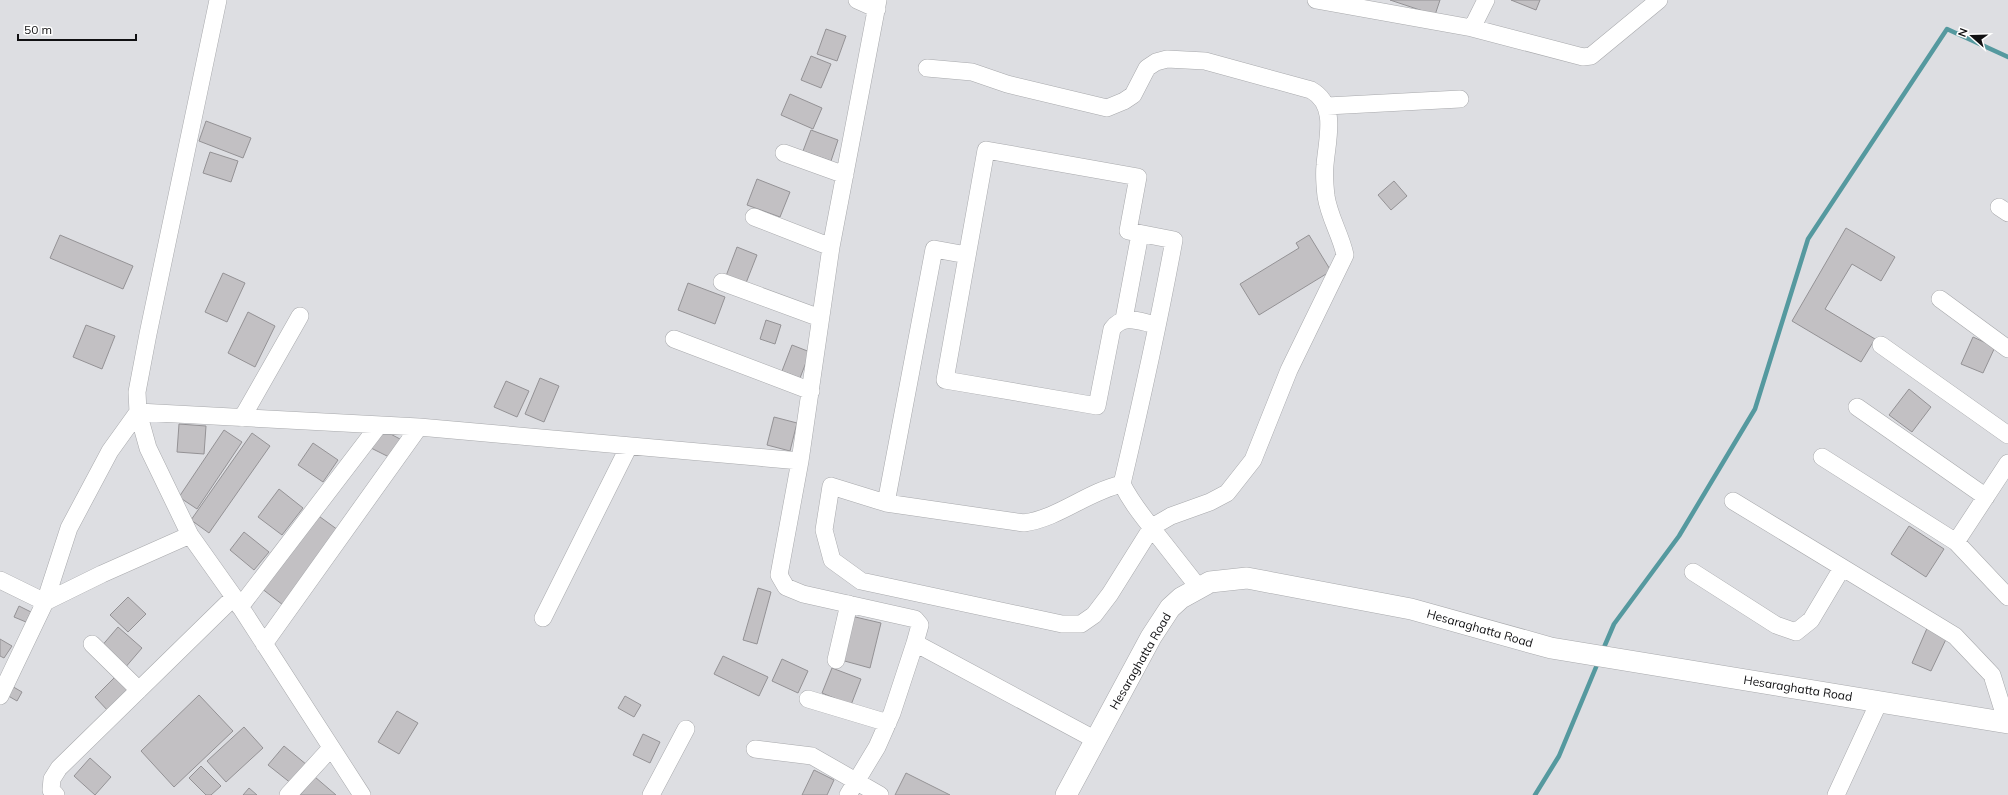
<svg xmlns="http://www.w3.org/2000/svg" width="2008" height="795" viewBox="0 0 2008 795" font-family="Mulish,sans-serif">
  <rect width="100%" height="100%" fill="#dddee2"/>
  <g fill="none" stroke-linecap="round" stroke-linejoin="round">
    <path stroke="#55999f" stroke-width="4.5" d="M1602 652 1614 624 1679 536 1755 409 1808 239 1947 29 2008 57
      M1535 795 1559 756 1599 660"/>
  </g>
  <path fill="#c2c0c3" stroke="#949295" d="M1390 0H1440L1435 15Z
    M1511 0H1540L1536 10Z
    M826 29 846 36 837 61 817 54Z
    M811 56 831 64 821 88 801 80Z
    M790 94 822 108 813 129 781 115Z
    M206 121 251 138 243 158 199 141Z
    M811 130 838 140 831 161 803 151Z
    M210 152 238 161 231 182 203 173Z
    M757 179 790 192 780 217 747 205Z
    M1394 181 1407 196 1391 210 1378 195Z
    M1846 228 1895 257 1881 281 1852 264 1825 309 1875 339 1861 362 1792 321Z
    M60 235 133 266 123 289 50 258Z
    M1309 235 1331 271 1259 315 1240 284 1299 248 1296 243Z
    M737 247 757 255 746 283 726 276Z
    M223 273 245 283 227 322 205 312Z
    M688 283 725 297 715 324 678 310Z
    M248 312 275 326 255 367 228 353Z
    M766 320 781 325 775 344 760 339Z
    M86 325 115 336 102 369 73 357Z
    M1973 337 1995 347 1983 373 1961 364Z
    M792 345 810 352 800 378 782 371Z
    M540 378 559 386 544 422 525 414Z
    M506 381 529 391 517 417 494 407Z
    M1909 389 1931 407 1912 432 1889 415Z
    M774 417 797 423 790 451 767 445Z
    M179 424 206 426 204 454 177 452Z
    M381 429 400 439 391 458 371 448Z
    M224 430 242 442 197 509 179 497Z
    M252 433 270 446 209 533 191 520Z
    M313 443 338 460 323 482 298 465Z
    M279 489 303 508 282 535 258 517Z
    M316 514 338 530 283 605 261 588Z
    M1909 526 1944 549 1926 577 1891 554Z
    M244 532 269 552 254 570 230 550Z
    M758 588 771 592 757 644 743 640Z
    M128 597 146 614 128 632 110 615Z
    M19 606 31 612 26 622 14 617Z
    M851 616 881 623 870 668 841 660Z
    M1928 626 1948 635 1931 671 1912 663Z
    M118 627 142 648 124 669 100 648Z
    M0 639 12 646 4 658 0 656Z
    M723 656 768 677 759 696 714 674Z
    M782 659 808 671 798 693 772 681Z
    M832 668 861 679 851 705 822 693Z
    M115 677 130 692 109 712 95 697Z
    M10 685 22 692 17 701 5 694Z
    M199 695 233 731 174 787 141 751Z
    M625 696 641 705 634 717 618 708Z
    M397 711 418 723 399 754 378 742Z
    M244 727 263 748 226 782 207 761Z
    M643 734 660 742 650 763 633 755Z
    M284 746 307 765 292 784 268 765Z
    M90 758 111 777 95 795 74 776Z
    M201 766 221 786 211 795H206L189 778Z
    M814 770 834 780 827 795H802Z
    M906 773 950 795H895Z
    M315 777 336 795H300Z
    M249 788 257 795H243Z"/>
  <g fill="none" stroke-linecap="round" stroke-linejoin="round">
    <defs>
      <path id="minor" d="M218 0 148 334 137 392 138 412 148 448 190 535 234 597 362 795
        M857 0 877 9
        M878 0 831 247 800 461 779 575 786 587 803 594 915 619 920 625 915 643 1094 739
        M1316 0 1472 28 1583 57 1591 56 1659 0
        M1472 28 1486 0
        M927 68 972 72 1007 84 1107 108 1124 101 1133 95 1147 68 1156 62 1167 59 1205 61 1311 90C1338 105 1327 139 1325 165 1324 175 1325 187 1326 196 1329 217 1341 235 1345 255L1289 370 1253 460 1227 493 1210 502 1171 516 1152 527 1110 594 1094 615 1081 624H1062L861 581 832 560 824 530 831 486 886 503 1024 523C1059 518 1087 492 1122 484 1131 502 1143 517 1155 532 1170 551 1184 569 1199 588
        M1327 106 1460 99
        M784 153 845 175
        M1999 207 2008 213
        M754 217 831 247
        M722 282 820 318
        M1940 299 2008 349
        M1124 319 1140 234
        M674 339 811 391
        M1881 345 2008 435
        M1857 407 1986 497
        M242 418 300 316
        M1822 457 1956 542 2008 597
        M1122 484C1141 403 1159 322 1174 240L1128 231 1138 177 986 150 945 380 1097 406 1112 329C1124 313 1140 322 1157 325
        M1733 501 1955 636 1992 675 2007 723
        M886 503 934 249 967 255
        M1956 542 2008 463
        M1693 572 1776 625 1796 632 1811 620 1842 568
        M0 580 45 602 102 574 190 535
        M240 607 379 425
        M543 618 629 446
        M92 644 139 690
        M264 644 419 427
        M836 660 849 604
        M0 696 45 602 69 528 110 451 138 412 419 427 800 461
        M808 699 888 723
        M755 749 812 756 880 795
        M56 795 51 790 52 779 59 768 234 597
        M288 795 331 748
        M651 795 686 729
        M848 795 877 747 892 713 915 643
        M1836 795 1879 702"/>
      <path id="major" d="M1066 795 1151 637 1170 608 1181 598 1210 582 1247 578 1411 609 1551 648 2008 723"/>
    </defs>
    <use href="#minor" stroke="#a8a9ac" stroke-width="18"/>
    <use href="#major" stroke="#a8a9ac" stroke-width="22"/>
    <use href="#minor" stroke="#fff" stroke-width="17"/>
    <use href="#major" stroke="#fff" stroke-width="21"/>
  </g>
  <g text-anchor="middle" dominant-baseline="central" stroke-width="3" stroke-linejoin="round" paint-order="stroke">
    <g font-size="12" fill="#101012" stroke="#fff">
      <text transform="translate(1480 628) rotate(16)">Hesaraghatta Road</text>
      <text transform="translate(1140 661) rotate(-60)">Hesaraghatta Road</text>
      <text transform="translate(1798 688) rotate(9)">Hesaraghatta Road</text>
    </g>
  </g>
  <g transform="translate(1972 36) rotate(290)" stroke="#ffffff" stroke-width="3" paint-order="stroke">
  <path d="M0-3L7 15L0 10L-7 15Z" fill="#101012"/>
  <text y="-6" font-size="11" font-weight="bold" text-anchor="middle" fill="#101012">N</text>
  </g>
  <path d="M18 34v6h118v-6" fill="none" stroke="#101012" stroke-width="2"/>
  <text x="24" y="34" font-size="12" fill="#101012" stroke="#ffffff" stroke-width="3" paint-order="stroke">50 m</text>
</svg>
